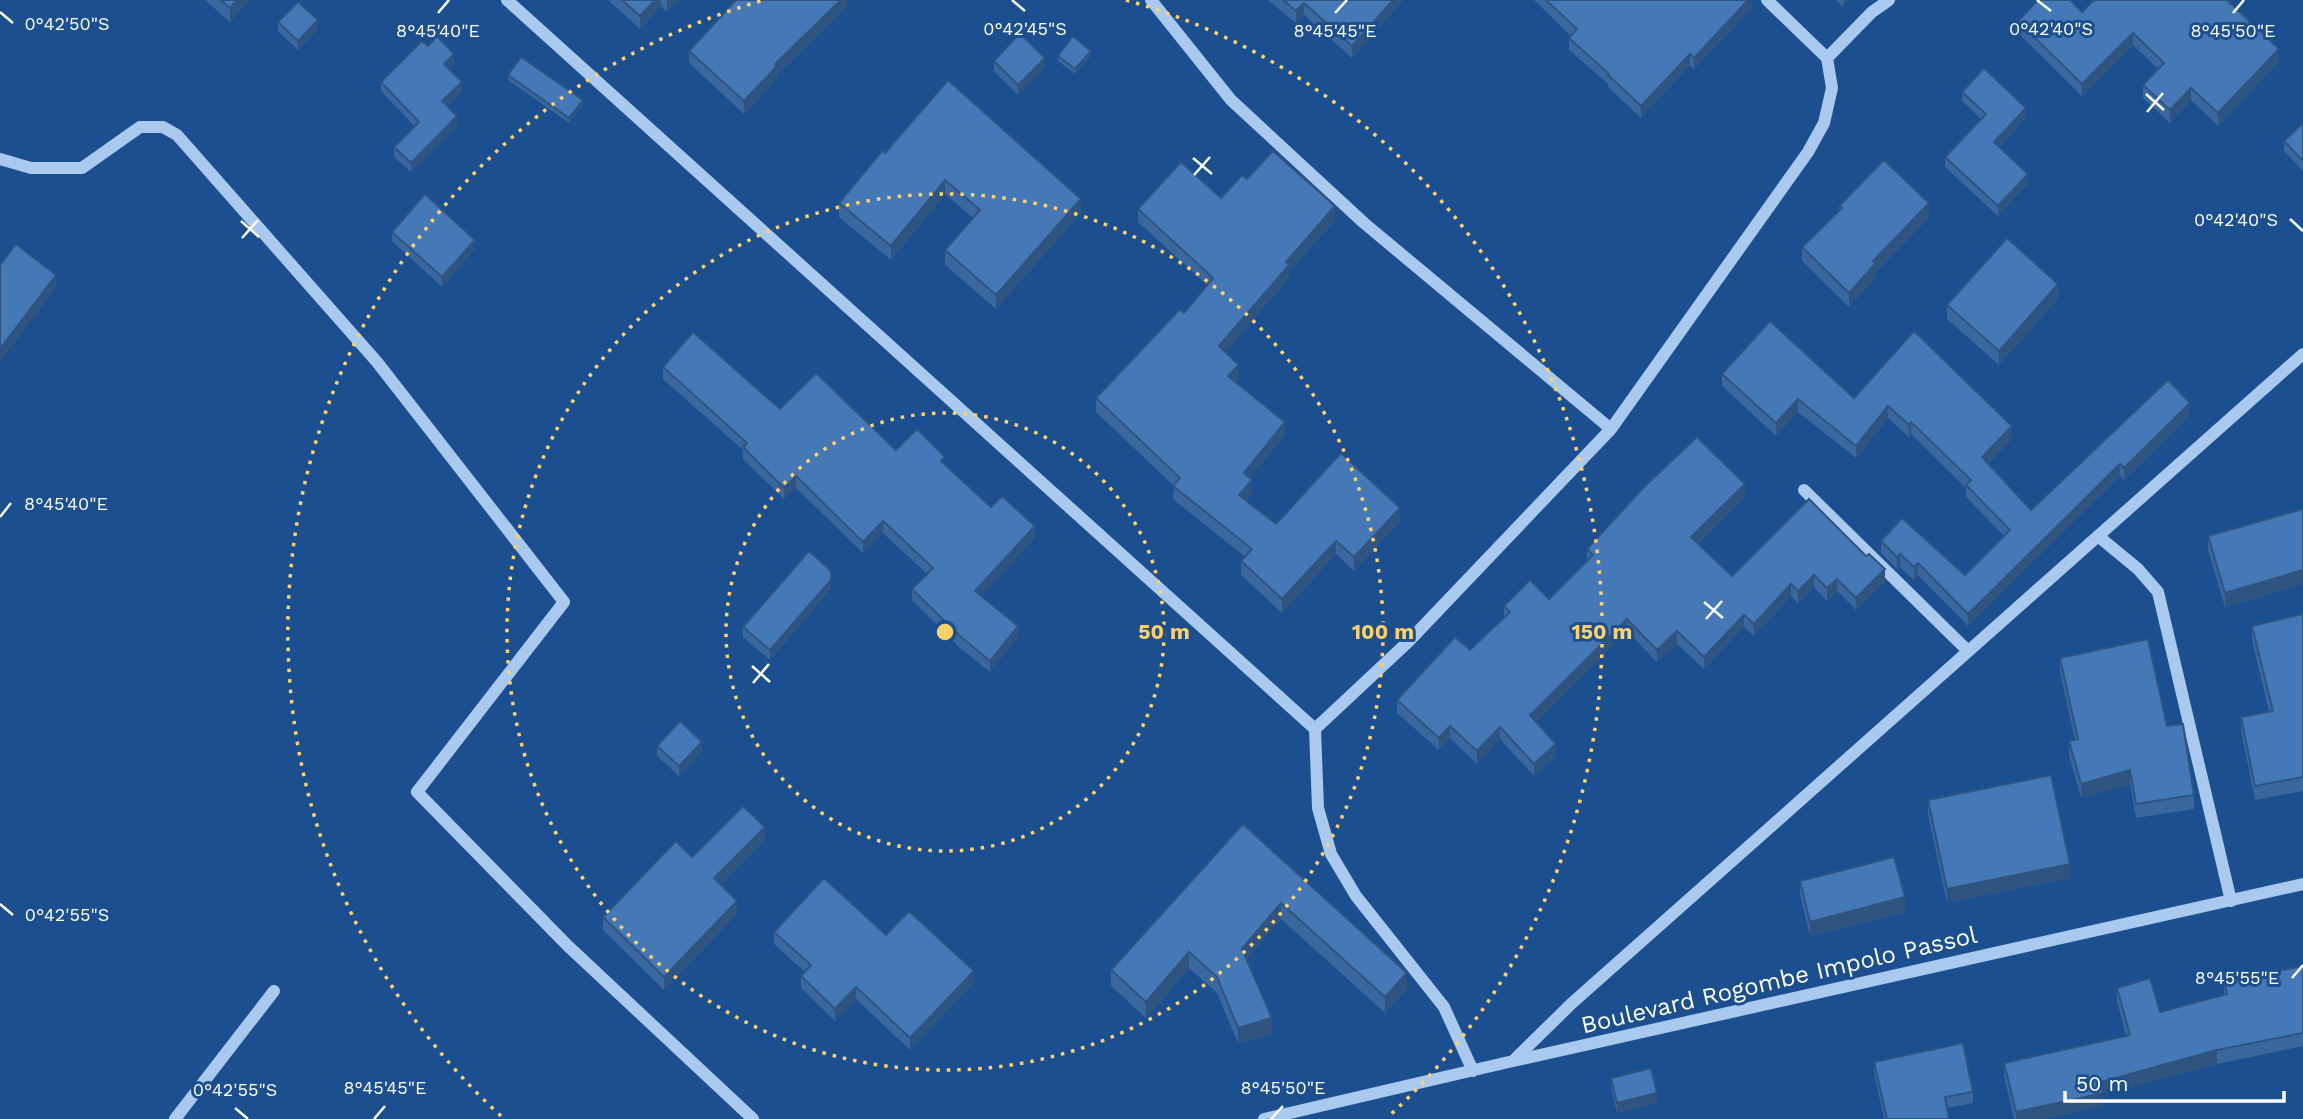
<svg xmlns="http://www.w3.org/2000/svg" width="2303" height="1119" viewBox="0 0 2303 1119" font-family="'Work Sans',sans-serif">
  <rect width="100%" height="100%" fill="#1b4f8f"/>
  <g fill="none" stroke-linecap="round" stroke-linejoin="round">
    <path stroke="#a9c9ee" stroke-width="12" d="M507 0 1315 729 1318 808 1331 854 1356 896 1444 1007 1473 1071
      M1151 0 1231 100 1364 223 1611 429
      M1827 58 1872 12 1889 0
      M0 159 31 168H82L140 127H163L177 135 377 362 564 602 417 792 568 946 753 1119
      M1804 490 1968 651
      M2098 536 2138 569 2158 592 2231 901
      M1315 729 1409 641 1611 429 1808 152 1824 123 1832 88 1827 58 1767 0
      M1513 1061 1571 1004 2303 354
      M175 1119 274 991
      M1264 1119 1513 1061 2303 884"/>
  </g>
  <path fill="#3a679d" d="M205 0H249L230 22Z
    M608 0H678L667 12 661 6 640 29Z
    M847 0V7L777 75V78L744 114 689 63V51Z
    M1268 0H1403L1352 58 1304 15 1296 23Z
    M1534 0H1752V8L1694 69 1690 65 1641 118 1608 87V84L1569 50V38L1571 36Z
    M1836 0H1849L1843 7Z
    M2082 12 2279 62 2218 126 2191 100 2170 123 2143 98V85L2158 69 2133 45 2082 96 2018 33V21Z
    M278 22 318 29 298 50 278 31Z
    M428 46 454 63 449 68 462 91 447 106 457 126 411 172 394 157V147L414 126 381 91V82Z
    M1058 56H1091L1075 74 1058 61Z
    M994 61 1045 67 1018 95 994 71Z
    M508 75 583 105 569 123 508 80Z
    M1962 92 2026 117 1999 147 2028 184 1998 216 1945 167V157L1981 119 1962 101Z
    M2303 123V171L2284 151V141Z
    M885 153 1081 213 996 309 945 265V250L973 218 945 194 891 260 839 217V203Z
    M1247 179 1335 220 1289 272V278L1225 352 1239 378 1235 382 1285 435 1250 478 1252 493 1246 500 1276 524 1400 521 1354 571 1336 554 1282 613 1241 575V561L1245 557 1173 499 1174 486 1096 412V398L1184 313 1207 285 1138 222V209L1221 198Z
    M1839 206 1929 218 1876 272V278L1849 307 1802 261V247L1839 210Z
    M392 232 475 249 442 287 392 241Z
    M2058 299 1999 365 1947 319V305Z
    M1914 331 2012 439 1988 464 2031 510 2190 416 2124 480 2120 476 1968 626 1918 575 1914 580 1900 567 1897 569 1881 553V541L1965 575 2004 536 1966 497V488L1911 434 1909 437 1888 418 1856 458 1798 412 1776 436 1722 386V374L1854 398Z
    M663 367 896 450 945 464 991 507 1035 538 981 596 1018 637 990 672 960 648 912 600V589L927 574 883 533 863 553 796 488 784 499 743 459V450L663 379Z
    M1745 496 1698 544 1732 576 1809 499 1885 582 1856 610 1837 591 1827 601 1814 587 1798 603 1791 596 1754 636 1744 627 1704 669 1677 644 1657 662 1627 631 1536 722 1556 756 1534 776 1500 739 1477 764 1450 738 1439 750 1397 713V700L1470 650 1504 617V606L1549 599 1587 561V549Z
    M2303 509V584L2225 607 2208 550V536Z
    M831 589 770 660 743 637V627Z
    M2303 614V791L2255 800 2241 731V717L2269 711 2252 640V626Z
    M2060 658 2167 726 2194 795V809L2136 818 2130 784 2081 798 2069 755V741L2075 740 2060 672Z
    M657 746 702 752 679 776 657 756Z
    M1928 800 2070 878 1947 903 1928 815Z
    M1243 824 1407 989 1385 1013 1281 919 1246 960 1272 1034 1238 1043 1217 993 1189 968 1146 1018 1111 986V970Z
    M765 840 720 885 737 914 664 990 603 930V917L692 857Z
    M1800 881 1905 912 1810 936 1800 895Z
    M774 932 886 935 974 983 910 1050 856 999 835 1021 801 988V976L805 972 774 944Z
    M2303 966V1046L2217 1064 2103 1094V1106L2045 1119H2014L2004 1076V1063L2126 1036 2117 1001V988L2160 1012 2224 995V981Z
    M1874 1062 1973 1092V1103L1947 1108 1949 1119H1884L1874 1073Z
    M1611 1078 1657 1103 1617 1113 1611 1087Z"/>
  <path fill="#305480" d="M237 0H249L230 22V8Z
    M655 0H661V6L640 29V16Z
    M667 0H678L667 12Z
    M841 0H847V7L777 75V78L744 114V101L775 64Z
    M1393 0H1403L1352 58V46Z
    M1748 0H1752V8L1694 69V58Z
    M1845 0H1849L1843 7V2Z
    M1304 3V15L1296 23V11Z
    M318 20V29L298 50V41Z
    M2133 33V45L2082 96V84Z
    M2279 49V62L2218 126V113Z
    M1091 51V56L1075 74V69Z
    M454 54V63L444 73V64Z
    M1690 54V65L1641 118V106Z
    M1045 58V67L1018 95V85Z
    M462 82V91L442 111V101Z
    M2191 88V100L2170 123V110Z
    M583 100V105L569 123V118Z
    M2026 108V117L1994 152V142Z
    M457 116V126L411 172V163Z
    M2028 174V184L1998 216V206Z
    M945 180V194L891 260V246Z
    M1081 199V213L996 309V295Z
    M1929 203V218L1876 272V278L1849 307V293L1873 261Z
    M1335 206V220L1289 272V278L1219 360V346L1286 262Z
    M475 240V249L442 287V277Z
    M56 275V288L0 362V349Z
    M2058 284V299L1999 365V351Z
    M1239 365V378L1228 389V376Z
    M1798 399V412L1776 436V423Z
    M2190 403V416L2124 480V468Z
    M1888 406V418L1856 458V446Z
    M1285 422V435L1244 486V473Z
    M1911 422V434L1909 437V425Z
    M2012 426V439L1982 470V457Z
    M2120 464V476L1968 626V614Z
    M796 476V488L784 499V488Z
    M1252 480V493L1239 508V495Z
    M1745 484V496L1691 550V537Z
    M1400 508V521L1354 571V557Z
    M883 521V533L863 553V542Z
    M1035 526V538L975 603V591Z
    M1336 541V554L1282 613V599Z
    M1900 554V567L1897 569V557Z
    M1918 563V575L1914 580V567Z
    M1885 569V582L1856 610V598Z
    M2303 570V584L2225 607V593Z
    M1814 575V587L1798 603V591Z
    M1837 579V591L1827 601V588Z
    M831 580V589L770 660V650Z
    M1791 584V596L1754 636V624Z
    M1744 615V627L1704 669V657Z
    M1627 619V631L1530 728V715Z
    M1018 626V637L990 672V661Z
    M1677 631V644L1657 662V650Z
    M1450 726V738L1439 750V738Z
    M1500 727V739L1477 764V751Z
    M702 742V752L679 776V766Z
    M1556 744V756L1534 776V764Z
    M2130 770V784L2081 798V784Z
    M765 827V840L714 891V878Z
    M2070 864V878L1947 903V889Z
    M1905 897V912L1810 936V922Z
    M737 901V914L664 990V977Z
    M1281 903V919L1242 965V949Z
    M1189 952V968L1146 1018V1002Z
    M974 971V983L910 1050V1038Z
    M1407 973V989L1385 1013V997Z
    M856 987V999L835 1021V1009Z
    M1272 1018V1034L1238 1043V1028Z
    M2217 1050V1064L2103 1094V1106L2045 1119H2016V1112L2101 1082Z
    M1657 1093V1103L1617 1113V1103Z"/>
  <path fill="#4478b7" stroke="#305480" stroke-width="2" d="M221 0H237L230 8Z
    M622 0H655L640 16Z
    M736 0H841L775 64 777 66 744 101 689 51Z
    M1283 0H1393L1352 46 1304 3 1296 11Z
    M1546 0H1748L1694 58 1690 54 1641 106 1608 75 1609 74 1569 38 1577 29Z
    M2038 0H2070L2082 12 2094 0H2227L2279 49 2218 113 2191 88 2170 110 2143 85 2164 63 2133 33 2082 84 2018 21Z
    M298 2 318 20 298 41 278 22Z
    M1020 33 1045 58 1018 85 994 61Z
    M437 36 454 54 444 64 462 82 442 101 457 116 411 163 394 147 419 122 381 82 422 41 428 46Z
    M1073 36 1091 51 1075 69 1058 56Z
    M521 57 583 100 569 118 508 75Z
    M1984 68 2026 108 1994 142 2028 174 1998 206 1945 157 1986 114 1962 92Z
    M948 80 1081 199 996 295 945 250 980 210 945 180 891 246 839 203 882 151 885 153Z
    M2303 123V161L2284 141Z
    M1273 151 1335 206 1286 262 1289 265 1219 346 1239 365 1228 376 1285 422 1244 473 1252 480 1239 495 1276 524 1341 453 1400 508 1354 557 1336 541 1282 599 1241 561 1252 549 1173 486 1180 478 1096 398 1180 309 1184 313 1213 278 1138 209 1181 162 1221 198 1242 175 1247 179Z
    M1884 160 1929 203 1873 261 1876 263 1849 293 1802 247 1842 208 1839 206Z
    M425 194 475 240 442 277 392 232Z
    M2007 238 2058 284 1999 351 1947 305Z
    M16 244 56 275 0 349V265Z
    M1770 321 1854 398 1914 331 2012 426 1982 457 2031 510 2168 380 2190 403 2124 468 2120 464 1968 614 1918 563 1914 567 1900 554 1897 557 1881 541 1902 518 1965 575 2010 530 1966 485 1971 480 1911 422 1909 425 1888 406 1856 446 1798 399 1776 423 1722 374Z
    M693 332 780 409 816 373 896 450 917 429 945 457 941 461 991 507 1002 496 1035 526 975 591 1018 626 990 661 960 636 912 589 933 568 883 521 863 542 796 476 784 488 743 447 747 443 663 367Z
    M1697 437 1745 484 1691 537 1732 576 1809 499 1866 556 1869 554 1885 569 1856 598 1837 579 1827 588 1814 575 1798 591 1791 584 1754 624 1744 615 1704 657 1677 631 1657 650 1627 619 1530 715 1556 744 1534 764 1500 727 1477 751 1450 726 1439 738 1397 700 1455 637 1470 650 1510 612 1504 606 1530 580 1549 599 1593 555 1587 549 1644 487Z
    M2303 509V570L2225 593 2208 536Z
    M809 551 831 571V580L770 650 743 627Z
    M2303 614V777L2255 786 2241 717 2273 711 2252 626Z
    M2148 639 2167 726 2183 724 2194 795 2136 804 2130 770 2081 784 2069 741 2078 739 2060 658Z
    M680 721 702 742 679 766 657 746Z
    M2051 775 2070 864 1947 889 1928 800Z
    M743 806 765 827 714 878 737 901 664 977 603 917 676 841 692 857Z
    M1243 824 1407 973 1385 997 1281 903 1242 949 1272 1018 1238 1028 1217 977 1189 952 1146 1002 1111 970Z
    M1894 857 1905 897 1810 922 1800 881Z
    M824 878 886 935 909 911 974 971 910 1038 856 987 835 1009 801 976 811 965 774 932Z
    M2303 966V1033L2217 1050 2101 1082 2103 1093 2016 1112 2004 1063 2130 1035 2117 988 2150 978 2160 1012 2227 994 2224 981Z
    M1963 1043 1973 1092 1945 1097 1949 1119H1887L1874 1062Z
    M1651 1068 1657 1093 1617 1103 1611 1078Z"/>
  <path fill="none" stroke="#fff" stroke-width="2.5" d="M1012 0 1025 11M2037 0 2051 11M0 12 13 23M438 13 449 0M1335 13 1347 0M2233 13 2244 0M2146 94 2164 110M2147 112 2163 93M1193 158 1212 174M1194 175 1210 157M2290 219 2303 231M241 221 259 237M242 238 258 220M0 517 11 503M1704 602 1723 618M1706 619 1722 601M752 666 770 682M753 683 769 664M0 904 13 915M2292 978 2303 965M235 1108 248 1119M374 1119 385 1106M1271 1119 1283 1106"/>
  <g fill="none" stroke="#ffd166" stroke-width="3.5" stroke-dasharray="3.5 7">
    <circle cx="945" cy="632" r="219"/>
    <circle cx="945" cy="632" r="438"/>
    <path d="M501 1116A657 657 0 0 1 764 0M1126 0A657 657 0 0 1 1389 1116"/>
  </g>
  <g text-anchor="middle" dominant-baseline="central" stroke-width="6" stroke-linejoin="round" paint-order="stroke">
    <g font-size="24" fill="#fff" stroke="#1b4f8f">
      <text transform="translate(1779 980) rotate(-13)">Boulevard Rogombe Impolo Passol</text>
    </g>
  </g>
  <g font-size="18" text-anchor="middle" fill="#fff" stroke="#1b4f8f" stroke-width="6" stroke-linejoin="round" paint-order="stroke">
    <text x="67" y="30">0°42'50"S</text>
    <text x="1025" y="35">0°42'45"S</text>
    <text x="2051" y="35">0°42'40"S</text>
    <text x="438" y="37">8°45'40"E</text>
    <text x="1335" y="37">8°45'45"E</text>
    <text x="2233" y="37">8°45'50"E</text>
    <text x="2236" y="226">0°42'40"S</text>
    <text x="66" y="510">8°45'40"E</text>
    <text x="67" y="921">0°42'55"S</text>
    <text x="2237" y="984">8°45'55"E</text>
    <text x="385" y="1094">8°45'45"E</text>
    <text x="1283" y="1094">8°45'50"E</text>
    <text x="235" y="1096">0°42'55"S</text>
  </g>
  <circle cx="945" cy="632" r="10" fill="#ffd166" stroke="#1b4f8f" stroke-width="3.5"/>
  <g font-size="21" text-anchor="middle" font-weight="bold" fill="#ffd166" stroke="#1b4f8f" stroke-width="6" stroke-linejoin="round" paint-order="stroke">
    <text x="1164" y="639">50 m</text>
    <text x="1383" y="639">100 m</text>
    <text x="1602" y="639">150 m</text>
  </g>
  <path d="M2065 1091v10h219v-10" fill="none" stroke="#ffffff" stroke-width="3.5"/>
  <text x="2076" y="1091" font-size="21" fill="#ffffff" stroke="#1b4f8f" stroke-width="5" paint-order="stroke">50 m</text>
</svg>
